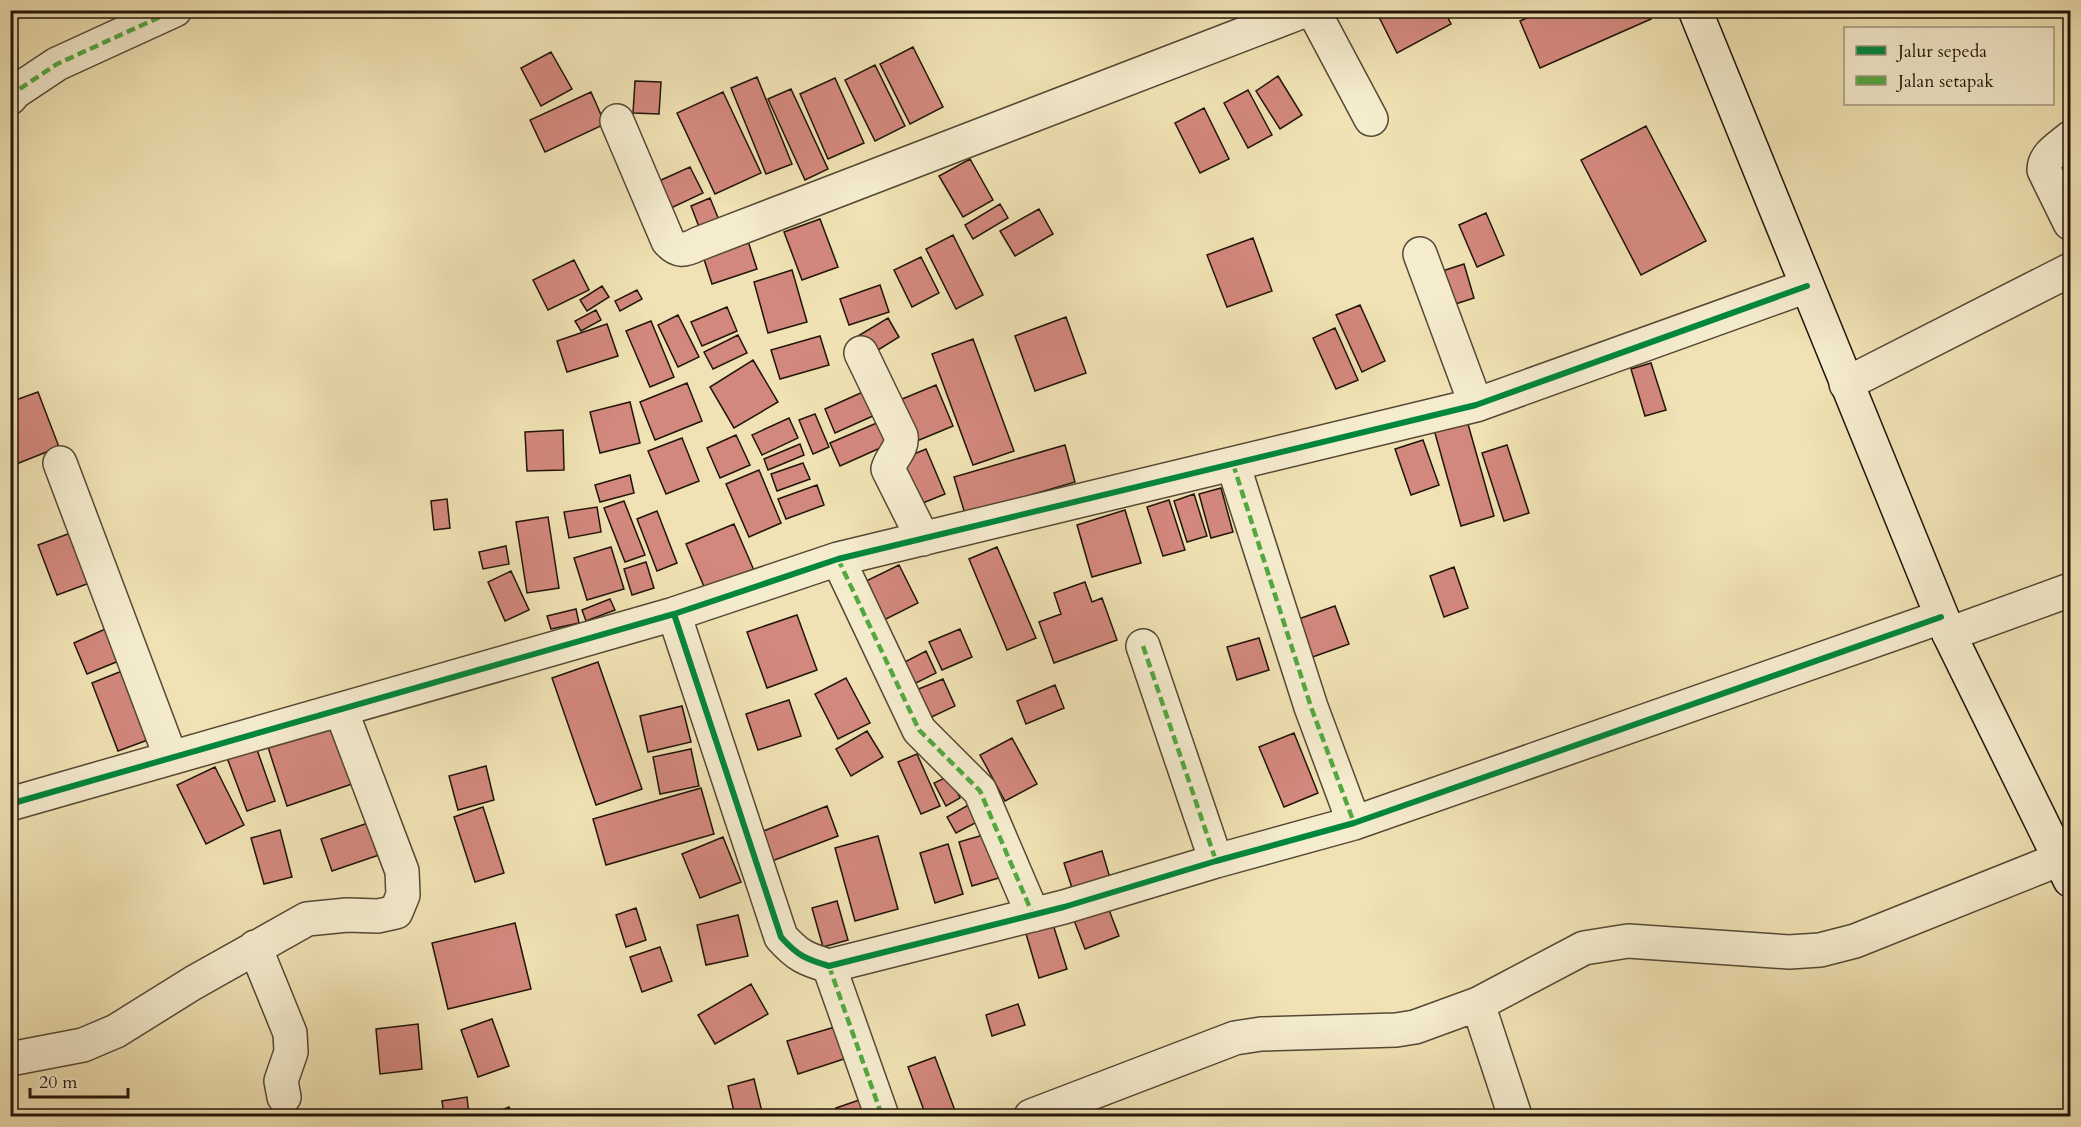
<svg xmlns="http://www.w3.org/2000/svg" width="2081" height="1127" viewBox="0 0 2081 1127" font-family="Cardo,serif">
  <rect width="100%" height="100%" fill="#f0e2b4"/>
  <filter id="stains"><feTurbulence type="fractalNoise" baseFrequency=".00333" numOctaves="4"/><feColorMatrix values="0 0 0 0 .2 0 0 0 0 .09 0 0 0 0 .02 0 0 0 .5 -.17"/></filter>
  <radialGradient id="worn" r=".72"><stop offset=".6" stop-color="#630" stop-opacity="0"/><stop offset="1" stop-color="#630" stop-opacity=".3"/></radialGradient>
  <path fill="#d3887d" stroke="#211509" stroke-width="1.5" d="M1383 10H1444L1451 24 1397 53 1377 13Z
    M1545 10H1647L1651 19 1540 68 1520 21Z
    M913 47 943 107 910 124 880 64Z
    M551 52 572 89 541 106 521 68Z
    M875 65 905 126 875 141 845 80Z
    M1278 76 1302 115 1280 129 1256 91Z
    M757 77 792 164 766 174 731 88Z
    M835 78 864 143 828 159 800 94Z
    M635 81 661 82 659 114 633 113Z
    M791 89 828 169 805 180 768 99Z
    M1248 90 1272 135 1248 148 1224 103Z
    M591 92 605 124 545 152 530 120Z
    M723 92 761 173 715 194 677 113Z
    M1204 108 1229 159 1200 173 1175 123Z
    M1646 126 1706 241 1641 275 1581 160Z
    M970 159 993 200 963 217 939 176Z
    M690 167 703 193 671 208 659 181Z
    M710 198 721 225 701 232 691 206Z
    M1000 204 1008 218 973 239 965 225Z
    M1039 209 1053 234 1015 256 1000 231Z
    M1486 213 1504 255 1477 267 1459 225Z
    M820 219 838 267 802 280 784 232Z
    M953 235 983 295 956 309 926 249Z
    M747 238 757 269 712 284 702 253Z
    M1253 238 1272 291 1227 307 1207 255Z
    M921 257 939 293 912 307 894 270Z
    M574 260 589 290 548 310 533 280Z
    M1464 264 1474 298 1443 308 1433 274Z
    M792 270 807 322 768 333 754 282Z
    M880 285 889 312 849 325 840 299Z
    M602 286 609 297 587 311 580 300Z
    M637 290 642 299 620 311 615 301Z
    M1360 305 1385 361 1362 372 1336 315Z
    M727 307 737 331 702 346 691 322Z
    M596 310 601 320 581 331 575 321Z
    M678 315 699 357 678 367 658 325Z
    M1066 317 1086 373 1035 391 1015 336Z
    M888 318 899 337 870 355 858 336Z
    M651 321 674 377 650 387 626 331Z
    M607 324 618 356 567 372 557 341Z
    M1335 328 1358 380 1336 389 1313 338Z
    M738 335 747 353 713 369 704 352Z
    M820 336 829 365 780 379 771 350Z
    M973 339 1014 451 973 465 932 354Z
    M753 360 778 402 734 428 710 387Z
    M1651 363 1666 410 1645 416 1631 369Z
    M687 383 702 421 655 440 640 402Z
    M936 385 953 426 912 443 895 402Z
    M865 391 875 415 835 433 825 409Z
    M38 392 59 447 14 465 10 456V402Z
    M630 402 640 443 600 453 590 412Z
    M815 414 829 447 813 454 799 420Z
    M1466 417 1494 516 1461 526 1433 426Z
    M789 418 798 438 762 455 752 435Z
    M879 422 889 444 840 466 830 443Z
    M563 430 564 470 527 471 525 432Z
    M736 435 750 465 720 478 707 448Z
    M682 438 699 481 666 494 648 451Z
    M1423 440 1439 485 1411 495 1395 449Z
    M800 444 804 455 768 470 764 459Z
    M1065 445 1075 482 965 514 954 477Z
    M1507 445 1529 513 1504 521 1482 453Z
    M926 449 945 494 913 507 895 462Z
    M803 463 810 479 777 491 771 474Z
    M759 470 781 523 749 537 726 484Z
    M630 475 634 493 600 502 595 485Z
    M817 485 824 505 786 519 778 499Z
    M1221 488 1233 532 1211 538 1199 494Z
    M1194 494 1207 536 1187 542 1174 501Z
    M447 499 450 528 434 530 431 501Z
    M1169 500 1185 550 1163 556 1147 507Z
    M624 501 645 555 625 562 604 508Z
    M597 507 601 532 569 538 564 512Z
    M1125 510 1141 563 1092 577 1077 525Z
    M657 511 677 563 657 571 637 519Z
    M548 517 559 588 527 593 516 522Z
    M734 524 756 575 708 596 686 544Z
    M76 531 95 581 57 595 38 545Z
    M506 546 509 564 483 569 479 552Z
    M611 547 624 589 587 600 574 558Z
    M997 547 1036 638 1007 650 969 559Z
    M646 562 654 588 632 595 624 569Z
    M899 565 918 603 882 621 862 583Z
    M1454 567 1468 608 1444 617 1430 576Z
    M511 571 529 610 505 621 488 582Z
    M1085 582 1092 602 1102 598 1117 640 1054 663 1039 622 1061 614 1054 593Z
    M610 599 615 610 586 621 582 610Z
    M1335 606 1349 644 1307 659 1293 621Z
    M576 609 579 623 551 629 547 616Z
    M797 615 817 670 767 688 747 632Z
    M112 626 126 658 87 674 74 643Z
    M960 629 972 657 942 670 929 642Z
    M1259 638 1269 670 1237 680 1227 647Z
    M926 651 936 673 910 686 899 665Z
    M598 662 642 789 596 805 552 678Z
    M127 669 153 738 118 751 92 683Z
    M846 678 870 723 838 739 815 694Z
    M943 679 955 706 921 722 909 693Z
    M1055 685 1064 708 1026 724 1017 701Z
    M789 700 801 736 758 750 746 714Z
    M682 706 691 742 648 752 640 716Z
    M330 722 352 784 287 806 267 744Z
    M867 731 883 757 851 776 836 749Z
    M1294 733 1318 793 1284 807 1259 747Z
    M1012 738 1037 784 1005 801 980 755Z
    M255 744 275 801 247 811 226 755Z
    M691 749 699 786 660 794 653 757Z
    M917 754 940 806 921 814 898 762Z
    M486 766 494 800 458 810 449 776Z
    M215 767 244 825 206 844 177 785Z
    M949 776 960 798 946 806 934 783Z
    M701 788 714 834 606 865 593 819Z
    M972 803 981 820 956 833 947 817Z
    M827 806 838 836 772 861 761 832Z
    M483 807 504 873 475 882 454 817Z
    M368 823 379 855 332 871 321 839Z
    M280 830 292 877 264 884 251 838Z
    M990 833 1002 877 972 886 959 842Z
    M878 836 898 909 855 921 835 848Z
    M723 837 741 882 700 898 682 854Z
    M948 844 963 894 935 903 920 853Z
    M1102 851 1110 878 1073 891 1064 863Z
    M837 901 848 940 823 947 812 908Z
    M1106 902 1119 936 1085 949 1072 915Z
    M636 908 646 940 626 947 616 915Z
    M738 915 748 956 706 965 697 925Z
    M1051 918 1067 969 1039 978 1024 927Z
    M515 923 531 989 448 1009 432 943Z
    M660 947 672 981 642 992 630 957Z
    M751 984 768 1014 715 1044 698 1015Z
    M1018 1004 1025 1025 992 1036 986 1015Z
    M492 1019 509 1066 478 1077 461 1030Z
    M418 1024 422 1069 380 1074 376 1029Z
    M835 1027 844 1059 798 1074 787 1041Z
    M935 1057 957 1116H926L908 1067Z
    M754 1079 763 1116H735L728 1086Z
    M467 1097 469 1116H444L442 1101Z
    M868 1097 875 1116H839L836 1108Z
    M509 1107 513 1116H487Z"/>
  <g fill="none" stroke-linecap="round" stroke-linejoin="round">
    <defs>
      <path id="street" d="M1313 10 1371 119
        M10 98 15 92 57 64 175 10
        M617 121 668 241C678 252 684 251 698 244L1306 10
        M2070 138C2060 147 2044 155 2044 170L2070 223
        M1420 254 1476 405
        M861 353 901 436C903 449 891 457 888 469L923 539
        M1846 384 2070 270
        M60 463 171 758
        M1233 464 1311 707 1354 823
        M838 559 919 730 980 791 1033 915
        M674 614 781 937C797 955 805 959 829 966L1064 907 1216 861 1354 823 1941 617
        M1949 634 2070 590
        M1143 646 1216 861
        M10 804 674 614 838 559 1476 405 1807 286
        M255 947 290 1033 291 1052 281 1081 284 1097
        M829 966 882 1116
        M1478 1004 1515 1116
        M10 1059 83 1045 116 1031 193 983 307 919 347 915 378 916 396 912 403 895 402 871 341 710
        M1031 1116 1235 1038 1261 1034 1396 1030 1415 1027 1478 1004 1584 948 1628 941 1789 952 1820 950 1855 941 2060 859"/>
      <path id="secondary" d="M1695 10 1949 634 2070 880"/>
    </defs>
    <use href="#street" stroke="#554834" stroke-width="36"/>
    <use href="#secondary" stroke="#211509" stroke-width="36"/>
    <use href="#street" stroke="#f5ecce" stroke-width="33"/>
    <use href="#secondary" stroke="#f5ecce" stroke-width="33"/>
    <path stroke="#52a941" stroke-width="4.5" stroke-dasharray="9 4.5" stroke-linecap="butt" d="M10 98 15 92 57 64 175 10
      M1233 464 1311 707 1354 823
      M838 559 919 730 980 791 1033 915
      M1143 646 1216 861
      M829 966 882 1116"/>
    <defs>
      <path id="cycleway" d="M674 614 781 937C797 955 805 959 829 966L1064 907 1216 861 1354 823 1941 617
        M10 804 674 614 838 559 1476 405 1807 286"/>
    </defs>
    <use href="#cycleway" stroke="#f5ecce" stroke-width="10"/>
    <use href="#cycleway" stroke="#00873e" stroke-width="6"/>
  </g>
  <rect width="2081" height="1127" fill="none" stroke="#f0e2b4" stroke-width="36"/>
  <rect x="12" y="12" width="2057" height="1103" fill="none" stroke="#211509" stroke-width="3"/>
  <rect x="18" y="18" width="2045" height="1091" fill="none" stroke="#211509" stroke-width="1.5"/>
  <rect x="1844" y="27" width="210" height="78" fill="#f5ecce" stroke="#a0967f" stroke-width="1.5"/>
  <rect x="1856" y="46" width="30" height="9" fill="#00873e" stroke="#a0967f" stroke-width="1.5"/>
  <text x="1898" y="57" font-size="18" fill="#211509">Jalur sepeda</text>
  <rect x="1856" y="76" width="30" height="9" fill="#52a941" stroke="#a0967f" stroke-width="1.5"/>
  <text x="1898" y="87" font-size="18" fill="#211509">Jalan setapak</text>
  <path d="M30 1088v9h98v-9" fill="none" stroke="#211509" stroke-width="3"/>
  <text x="39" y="1088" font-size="18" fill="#211509" stroke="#f5ecce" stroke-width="4.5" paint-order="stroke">20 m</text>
  <rect width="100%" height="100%" filter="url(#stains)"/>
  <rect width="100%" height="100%" fill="url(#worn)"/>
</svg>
